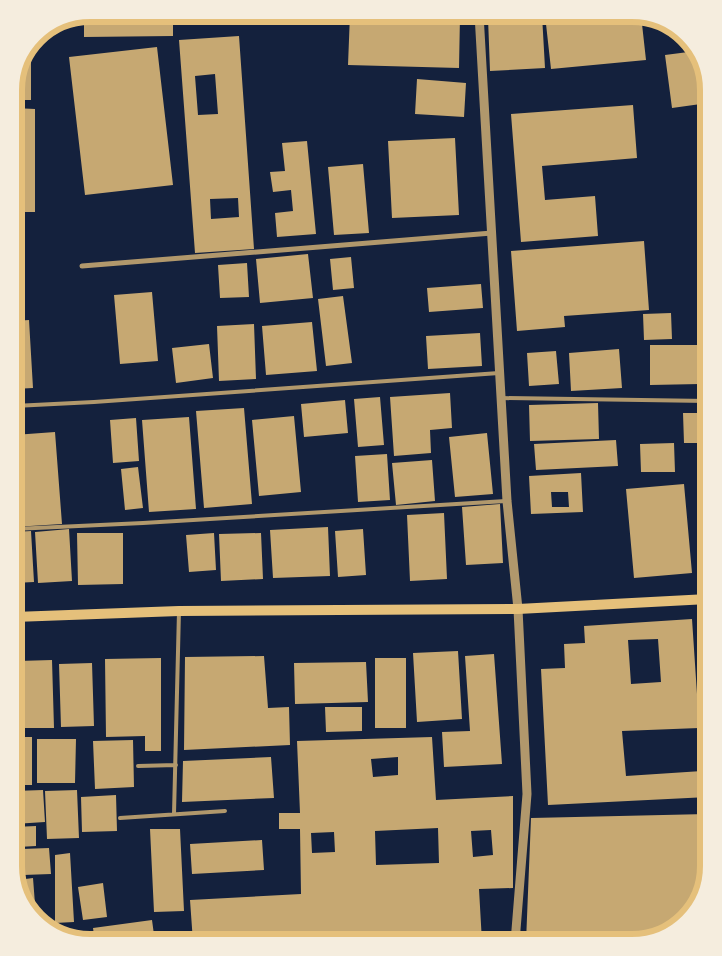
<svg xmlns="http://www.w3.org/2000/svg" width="722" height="956" viewBox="0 0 722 956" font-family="Roboto,sans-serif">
  <rect width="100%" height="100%" fill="#14213d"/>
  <path fill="#c6a872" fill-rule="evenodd" d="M90 14H173V36L84 37V16Z
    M350 14 460 16 459 68 348 65Z
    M637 14 641 15 646 60 551 69 545 15Z
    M542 15 545 68 490 71 488 18Z
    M239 36 254 249 195 253 179 40ZM215 74 218 114 198 115 195 76ZM238 198 239 217 211 219 210 199Z
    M157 47 173 185 85 195 69 57Z
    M31 51V100H14V85Z
    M696 51 708 90V103L672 108 665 55Z
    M417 79 466 83 464 117 415 114Z
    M633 105 637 158 542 166 545 200 595 196 598 236 521 242 511 114Z
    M14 108 35 109V212H14Z
    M455 138 459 215 392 218 388 141Z
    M307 141 316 234 277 237 275 213 293 211 291 190 273 192 270 172 285 171 282 143Z
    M363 164 369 233 334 235 328 167Z
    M644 241 649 310 564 316 565 327 517 331 511 251Z
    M702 244H708V275H703Z
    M308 254 313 298 260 303 256 259Z
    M351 257 354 288 333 290 330 259Z
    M247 263 249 297 220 298 218 265Z
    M481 284 483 308 429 312 427 288Z
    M152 292 158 361 120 364 114 295Z
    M343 296 352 363 326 366 318 299Z
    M671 313 672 339 644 340 643 314Z
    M29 320 33 388 14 389V321Z
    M312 322 317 371 266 375 262 326Z
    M254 324 256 379 219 381 217 326Z
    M480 333 482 366 428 369 426 336Z
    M209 344 213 378 176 383 172 348Z
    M650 345H699L700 384 650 385Z
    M619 349 622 388 571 391 569 353Z
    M556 351 559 384 529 386 527 353Z
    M450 393 452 428 430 430 431 453 394 456 390 397Z
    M380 397 384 445 358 447 354 399Z
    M345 400 348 433 304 437 301 404Z
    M598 403 599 439 530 441 529 405Z
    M244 408 252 504 204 508 196 411Z
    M683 413H708V443H684Z
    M294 416 301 492 259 496 252 420Z
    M189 417 196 509 149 512 142 420Z
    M136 418 139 461 113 463 110 420Z
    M55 432 62 524 14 527V435Z
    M487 433 493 494 455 497 449 437Z
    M616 440 618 466 536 470 534 444Z
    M674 443 675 472H641L640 444Z
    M387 454 390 500 358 502 355 456Z
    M432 460 435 501 396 505 392 463Z
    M138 467 143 508 125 510 121 469Z
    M581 473 583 512 531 514 529 476ZM551 492H568L569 507H552Z
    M684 484 692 573 634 578 626 489Z
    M500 504 503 563 466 565 462 507Z
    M444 513 447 579 410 581 407 515Z
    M328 527 330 576 273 578 270 530Z
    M69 529 72 581 38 583 35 532Z
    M363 529 366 575 338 577 335 531Z
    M31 531 34 582 14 583V532Z
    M77 533H123V584L78 585Z
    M214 533 216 570 189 572 186 535Z
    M261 533 263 579 221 581 219 534Z
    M692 619 698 709H708V797L548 805 541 669 565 668 564 644 585 643 584 626ZM658 639 661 682 631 684 628 640ZM699 728 702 771 626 776 622 731Z
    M458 651 462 719 417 722 413 653Z
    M494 654 502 764 444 767 442 732 470 731 465 656Z
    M264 656 268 708 289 707 290 745 184 750 185 657Z
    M161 658V751H145V736L106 737 105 659Z
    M375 658H406V728H375Z
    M52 660 54 728H19L18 661Z
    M366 662 368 702 295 704 294 663Z
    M92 663 94 726 61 727 59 664Z
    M325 707H362V731L326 732Z
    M14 737H32V785H14Z
    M432 737 436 800 513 796V888L479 889 482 942H415V940L352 942H193L190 900 301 894 300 829H279V813H300L297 741ZM398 757V775L373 777 371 759ZM438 828 439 863 376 865 375 831ZM491 830 493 855 473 857 471 831ZM334 832 335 852 312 853 311 833Z
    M37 739H76L75 783H37Z
    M133 740 134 787 95 789 93 741Z
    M271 757 274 798 182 802 183 761Z
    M43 790 45 822 14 824V791Z
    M77 790 79 838 47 839 45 791Z
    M116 795 117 831 82 832 81 797Z
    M707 814 706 874 698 904 674 930 632 942H526L531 818Z
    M36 826V846L18 847 20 875H16L14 866V827Z
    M150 829H180L184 911 154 912Z
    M262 840 264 870 192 874 190 844Z
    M49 848 51 874 23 875 22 849Z
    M70 853 74 922 55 923V855Z
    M33 878 36 917 26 908 18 880Z
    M103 883 107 917 83 920 78 887Z
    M152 920 155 942H95L93 928Z
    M85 935V942L67 936Z"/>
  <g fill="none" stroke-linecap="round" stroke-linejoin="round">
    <path stroke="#b1986c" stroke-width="4" d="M501 398 708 401
      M14 406 94 402 499 373
      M14 529 143 523 506 501
      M138 766 176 765
      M174 814 179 611
      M120 818 225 811"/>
    <path stroke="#b1986c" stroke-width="5" d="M82 266 492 233"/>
    <path stroke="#b1986c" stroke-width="9" d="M479 14 507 501 518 609 527 794 515 942"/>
    <path stroke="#e5c07b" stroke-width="10" d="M14 617 179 611 518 609 708 599"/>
  </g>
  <path d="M0 0H722V956H0ZM90 22H632A68 68 0 0 1 700 90V866A68 68 0 0 1 632 934H90A68 68 0 0 1 22 866V90A68 68 0 0 1 90 22Z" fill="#f5edde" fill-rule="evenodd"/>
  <path fill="none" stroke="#e5c07b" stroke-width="6" d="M90 22H632A68 68 0 0 1 700 90V866A68 68 0 0 1 632 934H90A68 68 0 0 1 22 866V90A68 68 0 0 1 90 22Z"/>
</svg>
